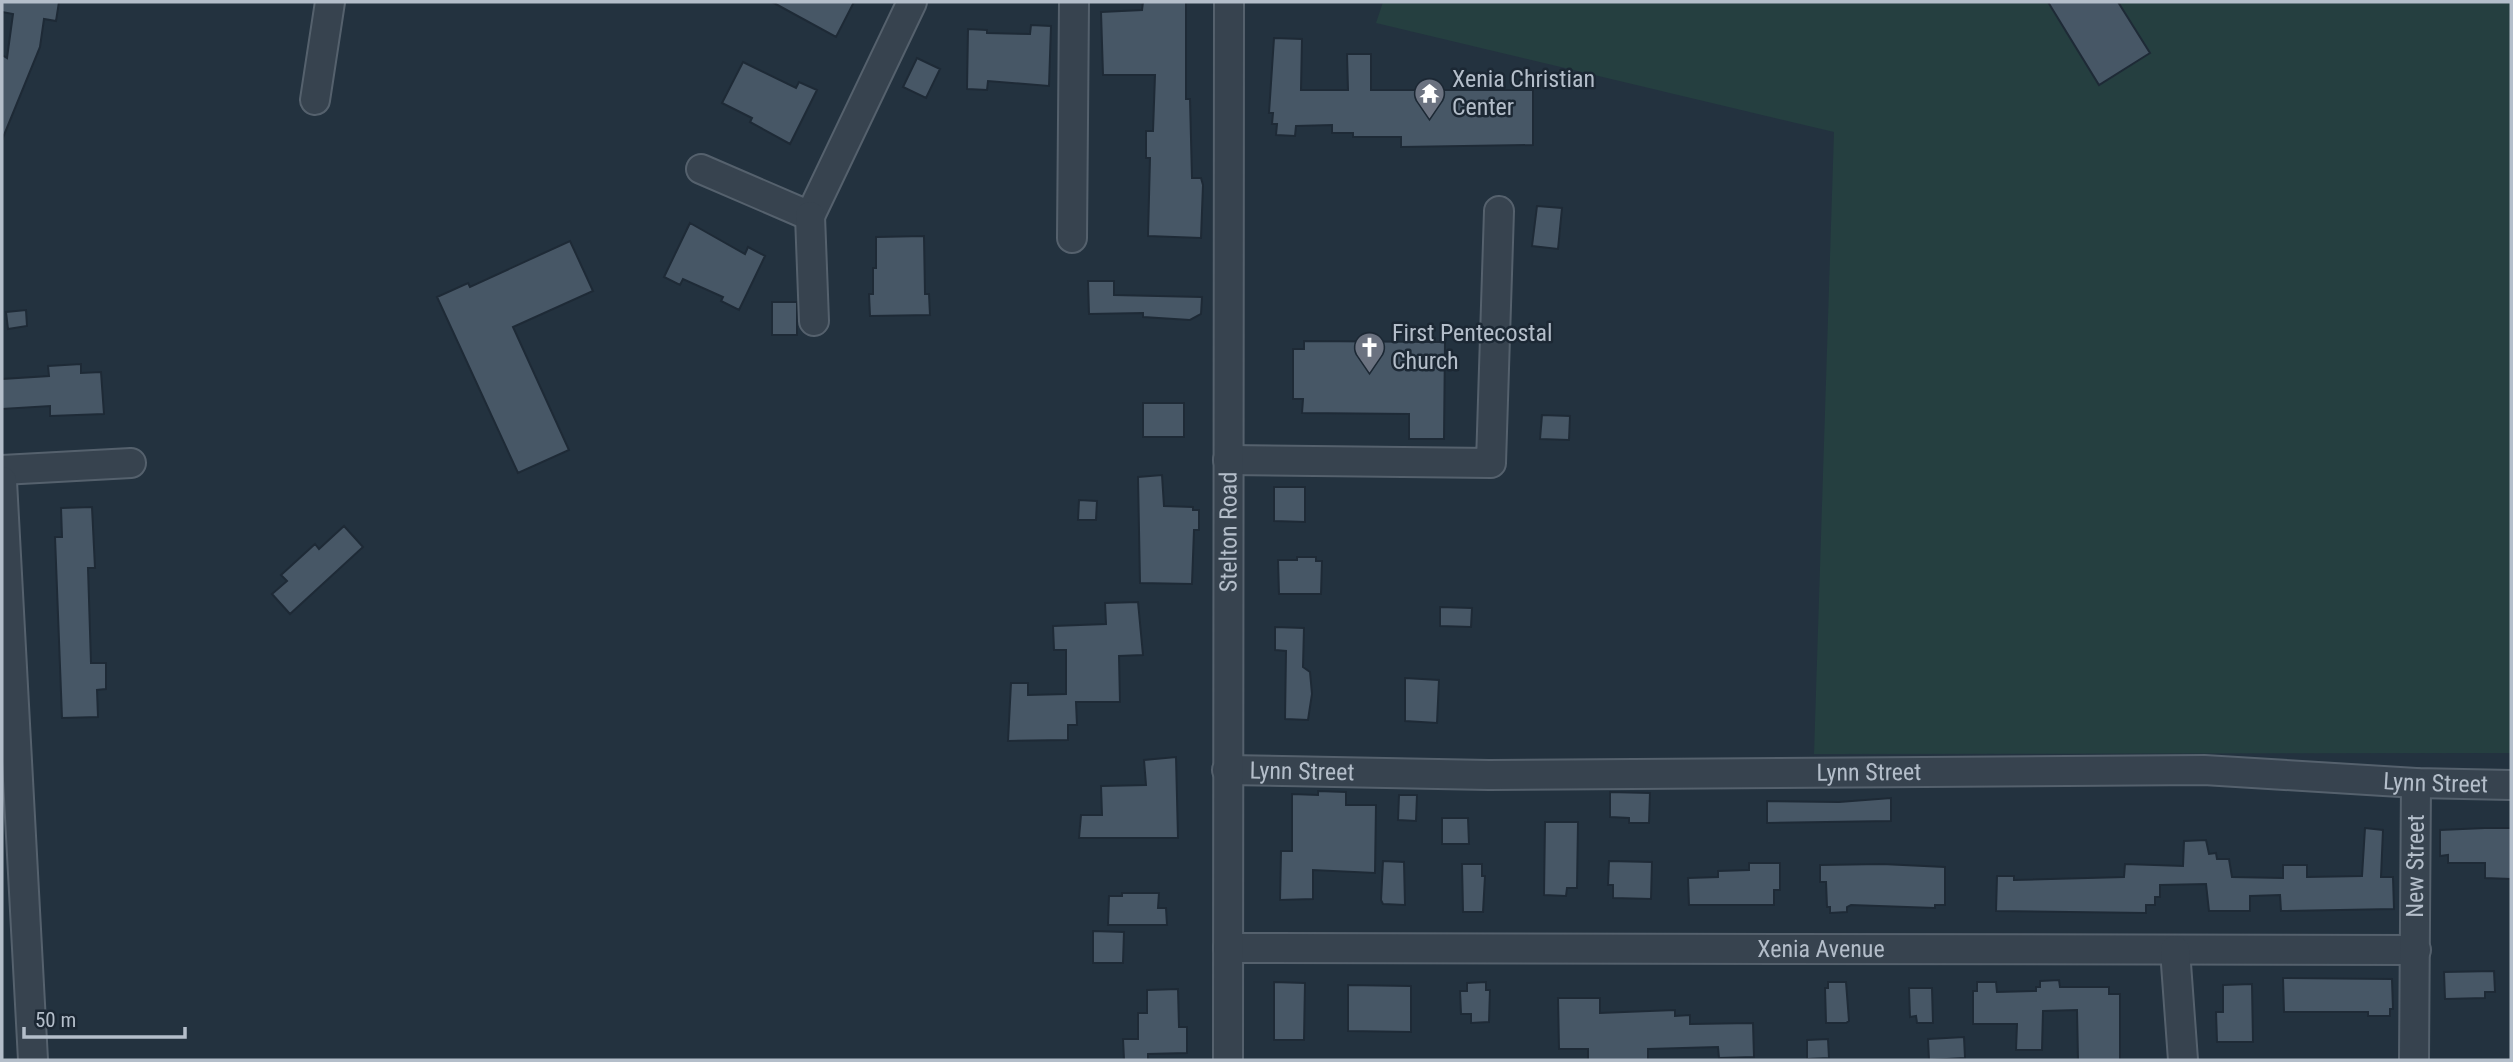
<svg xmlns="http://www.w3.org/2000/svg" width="2513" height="1062" viewBox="0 0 2513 1062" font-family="'Roboto Condensed',sans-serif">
  <rect width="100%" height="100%" fill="#23323f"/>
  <path fill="#253f40" d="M1383 2H2511V753L1814 754 1834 132 1376 23Z"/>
  <path fill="#475766" stroke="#1e2a36" stroke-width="2" d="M2 2H59L56 21 44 19 40 47 2 140V55L7 58 13 14 2 12Z
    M772 2H854L836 37Z
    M1143 2H1186V99H1190L1192 178H1201L1203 185 1201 238 1148 236 1150 158H1146V131H1153L1155 75H1103L1101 12 1142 10Z
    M2048 2H2118L2150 53 2099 85Z
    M1031 25 1051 26 1049 86 988 81 987 90 967 89 968 29 987 30V33L1030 34Z
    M1274 38 1302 39 1301 90H1348L1347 54H1371V90H1533V145L1401 147V137H1353V133H1332V125L1296 126 1295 136 1276 135 1277 124H1272L1273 113H1269Z
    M917 58 940 69 926 98 903 87Z
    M743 62 796 88 799 82 817 90 790 144 750 122 752 118 722 103Z
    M1537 206 1562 208 1558 249 1532 246Z
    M690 223 745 254 748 247 765 256 739 310 721 301 723 297 683 279 680 285 664 277Z
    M924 236 925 294H929L930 315 870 316 869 294H873V268H876V237Z
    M570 241 593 291 513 327 569 450 518 473 437 297 468 283 470 287Z
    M1088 281H1114V295L1202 297 1201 314 1190 320 1143 317V313L1089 314Z
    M772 302H797V335H772Z
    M26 310 27 326 8 329 6 312Z
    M1304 341 1445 342 1444 439H1409V414L1302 413 1303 399H1293V349H1304Z
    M81 364V373L101 372 104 414 50 416V406L2 409V379L49 376 48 366Z
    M1143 403H1184V437H1143Z
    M1542 415 1570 416 1569 440 1540 439Z
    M1162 475 1164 506 1193 507V510H1199V530H1194L1192 584 1140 583 1138 477Z
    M1274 487H1305V522L1274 521Z
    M1079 500 1097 501 1096 520H1078Z
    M92 507 95 568H88L91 663H106V689L97 690 98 717 62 718 55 537H62L61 508Z
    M344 526 363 547 290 614 272 594 287 581 281 575 315 544 319 549Z
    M1297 557H1316V561H1322L1321 594H1279L1278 560H1297Z
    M1138 602 1143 655 1119 656 1120 702H1076L1077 725H1068V740L1008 741 1011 683H1028V695L1066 694V650H1054L1053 626 1106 624 1105 603Z
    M1440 607 1472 608 1471 627 1440 626Z
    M1275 627 1304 628 1303 667 1310 672 1312 694 1308 720 1285 719 1286 651 1275 650Z
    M1405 678 1439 680 1437 723 1405 721Z
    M1176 757 1178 838H1079L1081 815H1102L1101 786 1146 785 1144 760Z
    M1318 791 1346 792V805H1376L1375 873 1313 870V899L1280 900 1281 851H1292V794L1318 795Z
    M1610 792 1650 793 1649 823H1629V818L1610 817Z
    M1399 795H1417L1416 821 1398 820Z
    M1891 798V821L1767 823V801L1839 802Z
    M1442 818H1468L1469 844H1442Z
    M1545 822H1578L1577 888H1567L1566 896 1544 895Z
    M2365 828 2383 830 2381 877H2393L2394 909 2281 911 2280 895 2250 896V911H2209L2206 884 2160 885V897H2155V905H2146V913L1996 911 1997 876H2014V880L2124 877 2125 864 2183 866 2184 841 2206 840 2209 854 2216 853 2217 859H2229L2232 877 2283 878V865H2307V877L2362 876Z
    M2485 828H2511V879L2485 878V863H2448V855L2440 856V830Z
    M1383 861 1404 862 1405 905 1383 904 1381 900Z
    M1609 861 1652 862 1651 899 1613 898V885H1608Z
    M1749 863H1780V890H1774V905H1689L1688 878 1718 877V871L1749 870Z
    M1462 864H1482V876H1485L1483 912H1463Z
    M1882 864 1945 867V905H1935V908L1851 905 1847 907V912L1830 913V907H1827L1826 882H1820V865Z
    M1122 893H1159L1158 908H1166L1167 925H1108L1109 896H1122Z
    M1093 931 1124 932 1123 963H1093Z
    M2494 971 2495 992H2485V998L2445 999 2444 972Z
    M2283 978 2392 979 2393 1009H2390V1016H2368V1012H2284Z
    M2059 980 2060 987H2109V994H2120V1060H2078L2077 1010 2043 1011 2042 1050H2016L2017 1024H1973V991H1977V982H1996L1997 992 2036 991V987H2040V981Z
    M1274 982 1305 983 1304 1040H1274Z
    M1486 982V990H1490L1489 1022 1471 1023V1014H1461L1460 991H1467V983Z
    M1828 982H1846L1849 1021 1846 1023H1826L1825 988H1828Z
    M2252 984 2253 1042H2217L2216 1012H2223V985Z
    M1348 985 1411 986V1032L1348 1031Z
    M1909 988H1932L1933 1023H1917L1916 1016 1910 1017Z
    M1178 989 1179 1027H1187V1053L1148 1054V1060H1124L1123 1039H1138V1013H1147V990Z
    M1558 998H1600V1013L1675 1010V1016L1690 1015V1024L1753 1023 1754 1057 1719 1058 1718 1047 1648 1049V1060H1588V1049H1559Z
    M1964 1037 1965 1058 1929 1060 1928 1039Z
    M1828 1039 1829 1058 1807 1059V1040Z"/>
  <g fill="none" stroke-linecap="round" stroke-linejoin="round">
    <defs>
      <g id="minor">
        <path d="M315 100 330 2"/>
        <path d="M701 169 810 216 912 2"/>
        <path d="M810 216 814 321"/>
        <path d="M1072 238 1074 2"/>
        <path d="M1228 460 1491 463 1499 211"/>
        <path d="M2 470 131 463"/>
        <path d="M2 481 33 1060"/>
        <path id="s1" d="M1227 770 1489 775 2204 770 2416 783 2511 785"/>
        <path id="s2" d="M1228 948 2416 950"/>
        <path d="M2175 950 2183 1060"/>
        <path id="s3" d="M1228 1060 1229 2"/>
        <path id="s4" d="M2414 1060 2416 783"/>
      </g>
    </defs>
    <use href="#minor" stroke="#55616d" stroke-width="32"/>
    <use href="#minor" stroke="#37434f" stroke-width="28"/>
  </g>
  <defs>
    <symbol id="temple-pin" viewBox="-11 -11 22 30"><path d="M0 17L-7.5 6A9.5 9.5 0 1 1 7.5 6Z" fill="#6b7280" stroke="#1c2834"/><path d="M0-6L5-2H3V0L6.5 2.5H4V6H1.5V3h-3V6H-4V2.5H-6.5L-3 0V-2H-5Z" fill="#fff"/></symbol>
    <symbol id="church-pin" viewBox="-11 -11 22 30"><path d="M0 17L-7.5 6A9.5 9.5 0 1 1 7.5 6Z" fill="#6b7280" stroke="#1c2834"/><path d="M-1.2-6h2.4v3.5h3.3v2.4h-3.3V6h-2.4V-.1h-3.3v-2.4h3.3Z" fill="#fff"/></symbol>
  </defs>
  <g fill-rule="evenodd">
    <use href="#temple-pin" x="1412" y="76" width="35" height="47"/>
    <use href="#church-pin" x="1352" y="330" width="35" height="47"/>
  </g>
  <g text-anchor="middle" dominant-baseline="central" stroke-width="5" stroke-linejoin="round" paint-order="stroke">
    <g font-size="24" fill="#b4beca" stroke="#1c2834" text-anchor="start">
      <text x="1452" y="79">Xenia Christian<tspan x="1452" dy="28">Center</tspan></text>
      <text x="1392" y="333">First Pentecostal<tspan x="1392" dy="28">Church</tspan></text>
    </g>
    <g font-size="24" fill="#b4beca" stroke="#1c2834">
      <text stroke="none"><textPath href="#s3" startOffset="528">Stelton Road</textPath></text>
      <text stroke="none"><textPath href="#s1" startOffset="75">Lynn Street</textPath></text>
      <text stroke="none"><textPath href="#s1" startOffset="642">Lynn Street</textPath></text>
      <text stroke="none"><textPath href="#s1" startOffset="1209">Lynn Street</textPath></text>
      <text stroke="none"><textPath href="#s4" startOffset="194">New Street</textPath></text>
      <text stroke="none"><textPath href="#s2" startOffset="593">Xenia Avenue</textPath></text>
    </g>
  </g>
  <rect width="2513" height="1062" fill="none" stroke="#b4beca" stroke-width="7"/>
  <path d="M24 1027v10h161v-10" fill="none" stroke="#b4beca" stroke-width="3.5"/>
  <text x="35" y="1027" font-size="21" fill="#b4beca" stroke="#1c2834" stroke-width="5" paint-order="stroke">50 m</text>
</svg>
